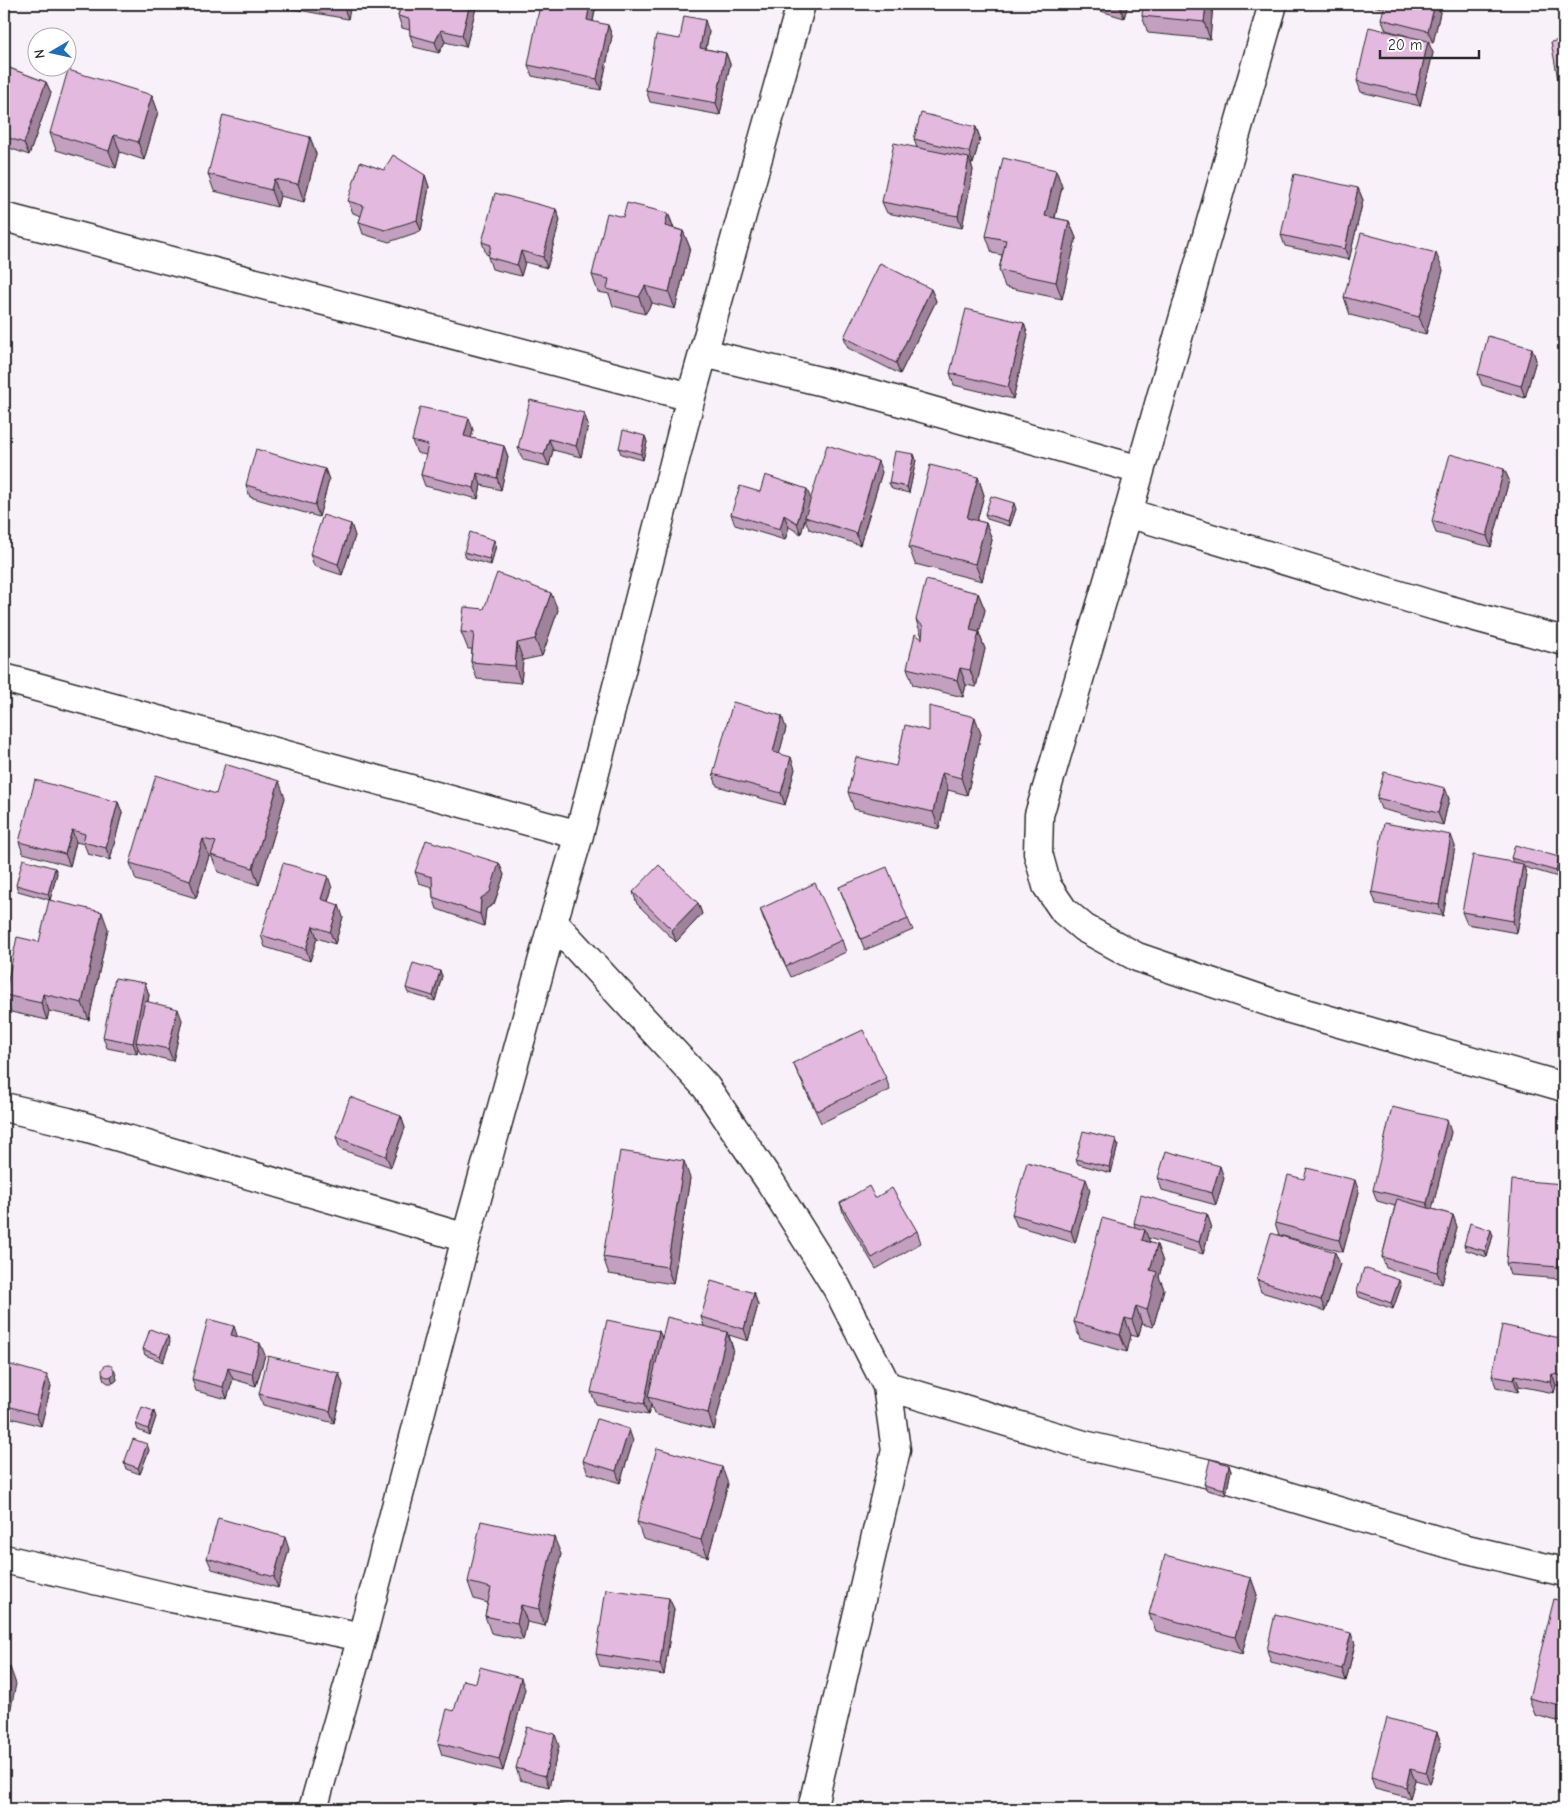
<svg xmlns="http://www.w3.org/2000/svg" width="1568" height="1813" viewBox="0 0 1568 1813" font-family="'Comic Neue',sans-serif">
  <rect width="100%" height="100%" fill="#f9f1f9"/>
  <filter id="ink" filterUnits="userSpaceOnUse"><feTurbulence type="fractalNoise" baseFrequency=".02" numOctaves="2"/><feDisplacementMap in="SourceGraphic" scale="10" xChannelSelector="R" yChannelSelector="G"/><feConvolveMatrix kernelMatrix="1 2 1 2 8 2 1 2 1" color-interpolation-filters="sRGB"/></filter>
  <g filter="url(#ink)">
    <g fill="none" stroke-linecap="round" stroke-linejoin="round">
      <defs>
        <path id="minor" d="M1273 4 1128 513 1039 815 1038 853 1047 886 1064 911 1084 928 1137 957 1287 1008 1564 1087
          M4 217 691 397
          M704 353 873 394 1140 470
          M1128 513 1435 606 1564 641
          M4 678 579 835
          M553 922 706 1087 771 1183 837 1288 887 1386 896 1450 812 1809
          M4 1107 68 1122 466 1238
          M887 1386 1084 1445 1223 1477 1463 1548 1564 1572
          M4 1559 172 1598 362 1637
          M313 1809 362 1637 466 1238 553 922 579 835 691 397 801 4"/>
      </defs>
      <use href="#minor" stroke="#2b2b2b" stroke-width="31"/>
      <use href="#minor" stroke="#fff" stroke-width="28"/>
    </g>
    <path fill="#c39fc0" stroke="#2b2b2b" d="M280 4H351L348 19 282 7Z
      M401 4H477L466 47 445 42 439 53 414 47 410 35V30L402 28 398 16Z
      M568 4H596L593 22 608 25 612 36 601 90 532 76 528 65 567 10Z
      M1077 4H1128L1124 18Z
      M1213 4 1210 39 1148 33 1142 16Z
      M1363 4H1382V8Z
      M1442 4 1433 43 1428 42 1433 53 1420 106 1361 92 1357 81 1408 36 1386 30 1381 19Z
      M709 32 706 49 726 53 730 64 720 115 650 102 646 90 680 39Z
      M4 66 46 82 51 93 29 155 4 146Z
      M152 95 158 112 144 160 120 152 116 168 56 150 50 133Z
      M976 127 980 138 973 164 971 163 973 170 962 228 887 213 882 202 917 148 914 139Z
      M310 137 316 154 304 202 280 196 277 207 214 191 208 174Z
      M384 170 425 175 429 187 421 231 389 242 363 234 359 222 361 216 353 213 348 201Z
      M1056 170 1062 187 1055 218 1069 221 1076 238 1062 299 1005 287 999 270 1002 255 992 253 986 236Z
      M1358 188 1363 200 1349 260 1285 246 1281 235Z
      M556 209 560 220 547 268 525 262 521 276 492 269 488 257 489 255 486 254 482 242Z
      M668 213 674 228 683 231 690 248 675 309 652 303 645 314 613 306 609 294 598 292 592 275 623 217Z
      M1443 270 1426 334 1350 315 1344 297Z
      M931 289 936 301 900 374 848 348 844 337Z
      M1028 335 1013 399 954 385 950 373Z
      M1532 348 1536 360 1525 398 1482 385 1478 374Z
      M584 413 588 425 581 457 553 450 549 466 523 460 518 448Z
      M473 430 471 438 504 446 508 457 501 490 481 485 478 499 425 486 421 475 426 455 417 453 412 441Z
      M645 436 647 442 643 460 621 454 619 448Z
      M914 454 916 460 909 493 892 489 889 483Z
      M325 469 329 480 319 517 250 497 246 485Z
      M1504 469 1509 480 1491 547 1436 533 1432 521Z
      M882 472 860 545 809 529 805 519 801 534 789 527 785 540 735 525 731 514 760 492 811 499Z
      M978 477 984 495 977 521 986 523 992 540 982 581 915 564 909 547Z
      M1016 509 1010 526 987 519 985 514Z
      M351 524 355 536 342 575 314 566 310 554Z
      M496 545 491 565 466 558 464 552Z
      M978 593 985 610 979 633 985 649 976 687 966 685 963 697 913 685 907 668 922 639V637L916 620Z
      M484 609 558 610 542 656 523 660 521 683 477 679 471 662 472 649H468L461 632Z
      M786 728 779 754 795 769 785 805 717 786 713 774Z
      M929 731 981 734 967 795 948 790 939 829 854 809 848 792 896 766Z
      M1445 788 1449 799 1443 825 1381 809 1377 798Z
      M216 794 285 798 259 885 218 872 212 857 209 856 196 898 136 880 130 863Z
      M118 802 122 813 110 860 88 854 84 844 76 842 70 866 23 853 19 842Z
      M1455 846 1443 916 1376 904 1372 892Z
      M1511 858 1561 863 1558 877 1524 867 1527 876 1517 933 1467 924 1462 912 1513 862Z
      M499 863 504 875 494 904 486 909 484 926 437 909 433 897 432 887 419 883 415 872Z
      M55 868 57 873 50 900 18 891 16 885Z
      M839 887 908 919 913 930 865 950Z
      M332 888 328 902 343 917 335 944 317 938 310 961 265 947 261 935Z
      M633 892 698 903 702 914 676 942 637 904Z
      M760 909 842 940 846 952 791 977 764 920Z
      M108 929 89 1020 49 1011 47 1020 11 1012 5 995 39 942Z
      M440 971 442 976 435 1001 408 993 406 988Z
      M145 983 149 995 148 1002 182 1020 173 1061 140 1053 138 1048 137 1054 107 1048 103 1037Z
      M793 1063 886 1078 890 1090 821 1123 798 1074Z
      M401 1116 405 1128 391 1167 340 1149 336 1137Z
      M1451 1132 1432 1209 1453 1215 1457 1227 1442 1284 1386 1268 1382 1257 1395 1206 1377 1201 1373 1190Z
      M1118 1145 1111 1173 1078 1164 1076 1159Z
      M690 1178 673 1284 609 1274 603 1257Z
      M1158 1178H1224L1216 1205 1162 1190Z
      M1564 1184V1253L1562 1279 1510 1275 1506 1263Z
      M1090 1190 1075 1243 1017 1226 1012 1214Z
      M1359 1192 1343 1252 1279 1235 1275 1223Z
      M875 1198 917 1231 921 1243 876 1269 844 1215 840 1203Z
      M1207 1214 1211 1225 1203 1254 1148 1238 1150 1243 1157 1245 1163 1262 1159 1277 1164 1289 1153 1327 1142 1324 1138 1337 1131 1335 1127 1352 1080 1339 1074 1322 1135 1227 1134 1223Z
      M1493 1235 1487 1257 1466 1250 1464 1245Z
      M1340 1264 1325 1311 1261 1292 1257 1280Z
      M1401 1286 1393 1309 1359 1297 1357 1291Z
      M754 1293 758 1305 748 1341 729 1335 733 1349 714 1430 654 1414 651 1405 648 1415 596 1404 591 1392 659 1331 662 1338 704 1326 701 1317Z
      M238 1337 265 1355 256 1386 233 1379 227 1399 196 1391 192 1379Z
      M1564 1339V1387L1556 1385 1554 1393 1519 1386 1518 1392 1496 1387 1492 1376Z
      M170 1342 163 1362 145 1355 143 1349Z
      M4 1363 51 1386 41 1426 4 1416Z
      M339 1373 343 1385 334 1423 263 1405 259 1394Z
      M102 1374 116 1375 117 1380 113 1383H108L104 1380Z
      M156 1417 150 1435 138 1430 136 1424Z
      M633 1441 620 1483 588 1473 583 1461Z
      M149 1450 140 1474 126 1469 124 1463Z
      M1229 1465 1231 1470 1226 1495 1207 1490 1204 1484Z
      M728 1484 708 1557 643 1539 637 1522Z
      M289 1549 278 1588 212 1569 207 1558Z
      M561 1554 545 1626 527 1622 523 1640 491 1633 485 1616 488 1603 474 1599 468 1582Z
      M1251 1578 1257 1595 1242 1654 1156 1631 1149 1614Z
      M669 1598 674 1609 664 1675 600 1666 596 1654Z
      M1564 1602V1723L1535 1715 1529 1698Z
      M1355 1644 1346 1681 1271 1662 1267 1650Z
      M476 1683 525 1689 503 1771 442 1755 438 1743 454 1711Z
      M1437 1732 1441 1743 1430 1784 1415 1780 1410 1798 1375 1789 1371 1777Z
      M559 1746 549 1787 520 1780 516 1768Z"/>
    <path fill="#9f829c" stroke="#2b2b2b" d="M345 4H351L348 19 344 8Z
      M470 4H477L466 47 462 35Z
      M590 4H596L591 32 587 20Z
      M1121 4H1128L1124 18 1120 6Z
      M1206 4H1213L1210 39 1204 22Z
      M1435 4H1442L1433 43 1428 31Z
      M705 20 709 32 704 59 700 48Z
      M608 25 612 36 601 90 597 79Z
      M441 30 445 42 439 53 435 42Z
      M1428 41 1433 53 1420 106 1416 95Z
      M726 53 730 64 720 115 716 103Z
      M46 82 51 93 29 155 24 143Z
      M152 95 158 112 144 160 138 142Z
      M976 127 980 138 973 164 969 152Z
      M114 135 120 152 116 168 109 151Z
      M310 137 316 154 304 202 298 184Z
      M969 158 973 170 962 228 958 216Z
      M1056 170 1062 187 1051 233 1045 216Z
      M425 175 429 187 421 231 417 220Z
      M274 179 280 196 277 207 271 190Z
      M1358 188 1363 200 1349 260 1345 249Z
      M556 209 560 220 547 268 543 257Z
      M668 213 674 230 665 226Z
      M1069 221 1076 238 1062 299 1056 282Z
      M683 231 690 248 675 309 669 292Z
      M521 251 525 262 521 276 517 265Z
      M1436 253 1443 270 1426 334 1419 317Z
      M645 286 652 303 645 314 639 297Z
      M931 289 936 301 900 374 896 363Z
      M1024 323 1028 335 1013 399 1008 387Z
      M1532 348 1536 360 1525 398 1521 386Z
      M584 413 588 425 581 457 576 446Z
      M469 418 473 430 469 448 464 436Z
      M645 436 647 442 643 460 641 454Z
      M549 439 553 450 549 466 544 455Z
      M504 446 508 457 501 490 497 478Z
      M914 454 916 460 909 493 907 487Z
      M878 461 882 472 860 545 856 533Z
      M325 469 329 480 319 517 315 505Z
      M1504 469 1509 480 1491 547 1487 536Z
      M477 473 481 485 478 499 474 488Z
      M978 477 984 495 973 535 967 518Z
      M807 489 811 500 805 517V519L801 534 797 523Z
      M1014 503 1016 509 1010 526 1008 521Z
      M784 515 789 527 785 540 780 529Z
      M986 523 992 540 982 581 975 564Z
      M351 524 355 536 342 575 338 564Z
      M494 540 496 545 491 565 489 559Z
      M551 593 558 610 542 656 535 639Z
      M978 593 985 610 979 633 985 649 976 687 970 670V630Z
      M517 643 523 660 521 683 515 666Z
      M960 668 966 685 963 697 957 680Z
      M782 716 786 728 777 763 773 752Z
      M975 717 981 734 967 795 961 778Z
      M791 757 795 769 785 805 781 793Z
      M942 773 948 790 939 829 933 812Z
      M279 781 285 798 259 885 253 868Z
      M1445 788 1449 799 1443 825 1438 813Z
      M118 802 122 813 110 860 106 848Z
      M72 830 76 842 70 866 65 854Z
      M1451 835 1455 846 1443 916 1439 905Z
      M203 839 209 856 196 898 190 881Z
      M1559 857 1561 863 1558 877 1556 871Z
      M499 863 504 875 494 904 486 909 484 926 480 914 481 898Z
      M1523 864 1527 876 1517 933 1513 921Z
      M55 868 57 873 50 900 48 894Z
      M328 876 332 888 325 911 321 899Z
      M698 903 702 914 676 942 672 930Z
      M339 905 343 917 335 944 330 932Z
      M102 912 108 929 89 1020 82 1003Z
      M313 926 317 938 310 961 306 949Z
      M440 971 442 976 435 1001 433 996Z
      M145 983 149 995 140 1042H136L138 1048 137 1054 133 1043Z
      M43 994 49 1011 47 1020 41 1003Z
      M178 1009 182 1020 173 1061 168 1049Z
      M401 1116 405 1128 391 1167 386 1156Z
      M1447 1120 1451 1132 1431 1214 1427 1203Z
      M1116 1139 1118 1145 1111 1173 1109 1167Z
      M684 1161 690 1178 673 1284 667 1267Z
      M1220 1166 1224 1178 1216 1205 1212 1193Z
      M1086 1179 1090 1190 1075 1243 1071 1231Z
      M1355 1180 1359 1192 1343 1252 1339 1240Z
      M1564 1184V1253L1562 1279 1558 1267Z
      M1207 1214 1211 1225 1203 1254 1199 1242Z
      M1453 1215 1457 1227 1442 1284 1437 1272Z
      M1145 1230 1152 1248 1142 1240Z
      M1491 1230 1493 1235 1487 1257 1485 1251Z
      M1157 1245 1163 1262 1159 1277 1164 1289 1153 1327 1147 1310 1150 1270Z
      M1335 1252 1340 1264 1325 1311 1321 1300Z
      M1399 1280 1401 1286 1393 1309 1391 1303Z
      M754 1293 758 1305 748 1341 744 1329Z
      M1136 1306 1142 1324 1138 1337 1132 1320Z
      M1125 1318 1131 1335 1127 1352 1120 1335Z
      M234 1326 238 1338 231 1335Z
      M659 1331 664 1343 648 1397 651 1405 648 1415 644 1404Z
      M727 1332 733 1349 714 1430 708 1413Z
      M168 1336 170 1342 163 1362 160 1356Z
      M260 1343 265 1355 256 1386 252 1374Z
      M228 1368 233 1379 227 1399 223 1387Z
      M114 1369 116 1375 117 1380 113 1383 111 1377Z
      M339 1373 343 1385 334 1423 330 1411Z
      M1552 1374 1556 1385 1554 1393 1550 1382Z
      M47 1375 51 1386 41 1426 36 1414Z
      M1515 1375 1519 1386 1518 1392 1514 1380Z
      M154 1411 156 1417 150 1435 148 1429Z
      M629 1429 633 1441 620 1483 616 1471Z
      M147 1444 149 1450 140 1474 138 1468Z
      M1229 1465 1231 1470 1226 1495 1224 1489Z
      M722 1467 728 1484 708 1557 701 1540Z
      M285 1537 289 1549 278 1588 274 1577Z
      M554 1537 561 1554 545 1626 539 1609Z
      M1251 1578 1257 1595 1242 1654 1235 1637Z
      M669 1598 674 1609 664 1675 660 1664Z
      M521 1605 527 1622 523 1640 517 1623Z
      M1351 1633 1355 1644 1346 1681 1342 1669Z
      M10 1667 16 1684 4 1741V1694Z
      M521 1678 525 1689 503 1771 499 1759Z
      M1437 1732 1441 1743 1430 1784 1426 1773Z
      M555 1734 559 1746 549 1787 545 1776Z
      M1410 1769 1415 1780 1410 1798 1406 1787Z"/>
    <path fill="#e3b9df" stroke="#2b2b2b" d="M322 4H345L344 8Z
      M401 4H470L462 35 441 30 435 42 410 35 409 19 398 16Z
      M568 4H590L587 20 608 25 597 79 528 65 540 5 567 10Z
      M1113 4H1121L1120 6Z
      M1143 4H1206L1204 22 1142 16Z
      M1385 4H1435L1428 31 1381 19Z
      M684 16 705 20 700 48 726 53 716 103 646 90 656 35 680 39Z
      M1369 27 1428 41 1416 95 1357 81Z
      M1564 39V111L1551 42Z
      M4 66 46 82 24 143 4 136Z
      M68 70 152 95 138 142 114 135 109 151 50 133Z
      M921 113 976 127 969 152 914 139Z
      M223 115 310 137 298 184 274 179 271 190 208 174Z
      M894 143 969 158 958 216 882 202Z
      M393 155 425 175 417 220 385 230 359 222 364 206 348 201 360 162 384 170Z
      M1003 158 1056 170 1045 216 1069 221 1056 282 999 270 1006 240 986 236Z
      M1294 174 1358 188 1345 249 1281 235Z
      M495 193 556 209 543 257 521 251 517 265 488 257 491 245 482 242Z
      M627 203 668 213 665 226 683 231 669 292 645 286 639 297 607 289 609 279 592 275 607 213 623 217Z
      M1361 233 1436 253 1419 317 1344 297Z
      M880 263 931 289 896 363 844 337Z
      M966 309 1024 323 1008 387 950 373Z
      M1488 336 1532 348 1521 386 1478 374Z
      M530 400 584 413 576 446 549 439 544 455 518 448Z
      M420 407 469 418 464 436 504 446 497 478 477 473 474 488 421 475 428 445 412 441Z
      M623 430 645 436 641 454 619 448Z
      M827 445 878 461 856 533 805 517Z
      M256 449 325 469 315 505 246 485Z
      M895 451 914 454 907 487 889 483Z
      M1450 454 1504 469 1487 536 1432 521Z
      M930 465 978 477 967 518 986 523 975 564 909 547Z
      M765 475 807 489 797 523 784 515 780 529 731 514 740 486 760 492Z
      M991 496 1014 503 1008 521 985 514Z
      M323 515 351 524 338 564 310 554Z
      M470 532 494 540 489 559 464 552Z
      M497 573 551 593 535 639 517 643 515 666 471 662 474 633 461 632 464 607 484 609Z
      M926 580 978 593 970 630 979 632 970 670 960 668 957 680 907 668 915 634 922 639 923 626 916 620Z
      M733 702 782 716 773 752 791 757 781 793 713 774Z
      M929 706 975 717 961 778 942 773 933 812 848 792 856 757 896 766 905 725 929 731Z
      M225 764 279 781 253 868 211 855 216 842 203 839 190 881 130 863 156 775 216 794Z
      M1384 772 1445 788 1438 813 1377 798Z
      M35 780 118 802 106 848 83 842 85 834 72 830 65 854 19 842Z
      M1384 823 1451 835 1439 905 1372 892Z
      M426 840 499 863 490 892 481 898 480 914 433 897 432 877 415 872Z
      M1515 845 1559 857 1556 871 1511 858Z
      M1473 855 1523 864 1513 921 1462 912Z
      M23 859 55 868 48 894 16 885Z
      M283 863 328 876 321 899 339 905 330 932 313 926 306 949 261 935Z
      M659 865 698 903 672 930 633 892Z
      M887 867 908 919 861 939 839 887Z
      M815 883 842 940 786 966 760 909Z
      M49 900 102 912 82 1003 43 994 41 1003 5 995 17 937 39 942Z
      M413 963 440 971 433 996 406 988Z
      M115 978 145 983 133 1043 103 1037Z
      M145 1001 178 1009 168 1049 136 1042Z
      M863 1030 886 1078 817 1111 793 1063Z
      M350 1097 401 1116 386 1156 336 1137Z
      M1392 1107 1447 1120 1427 1203 1373 1190Z
      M1083 1131 1116 1139 1109 1167 1076 1159Z
      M620 1151 684 1161 667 1267 603 1257Z
      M1166 1151 1220 1166 1212 1193 1158 1178Z
      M1027 1162 1086 1179 1071 1231 1012 1214Z
      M1307 1168 1355 1180 1339 1240 1275 1223 1288 1175 1304 1179Z
      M1512 1180 1564 1184 1558 1267 1506 1263Z
      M869 1186 875 1198 892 1188 917 1231 872 1258 840 1203Z
      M1141 1195 1207 1214 1199 1242 1134 1223Z
      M1397 1199 1453 1215 1437 1272 1382 1257Z
      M1102 1218 1145 1230 1142 1240 1157 1245 1150 1270 1157 1272 1147 1310 1136 1306 1132 1320 1125 1318 1120 1335 1074 1322Z
      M1470 1223 1491 1230 1485 1251 1464 1245Z
      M1271 1233 1335 1252 1321 1300 1257 1280Z
      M1364 1268 1399 1280 1391 1303 1357 1291Z
      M711 1281 754 1293 744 1329 701 1317Z
      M667 1317 727 1332 708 1413 648 1397Z
      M208 1319 234 1326 231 1335 260 1343 252 1374 228 1368 223 1387 192 1379Z
      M607 1320 659 1331 644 1404 591 1392Z
      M1502 1325 1564 1339V1376L1552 1374 1550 1382 1515 1375 1514 1380 1492 1376Z
      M150 1329 168 1336 160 1356 143 1349Z
      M268 1356 339 1373 330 1411 259 1394Z
      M4 1363 47 1375 36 1414 4 1405Z
      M102 1371a6 6 0 1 1 12 0a6 6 0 1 1-12 0Z
      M142 1407 154 1411 148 1429 136 1424Z
      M597 1419 629 1429 616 1471 583 1461Z
      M133 1439 147 1444 138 1468 124 1463Z
      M657 1448 722 1467 701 1540 637 1522Z
      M1210 1459 1229 1465 1224 1489 1204 1484Z
      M218 1518 285 1537 274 1577 207 1558Z
      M481 1521 554 1537 539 1609 521 1605 517 1623 485 1616 491 1588 468 1582Z
      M1165 1555 1251 1578 1235 1637 1149 1614Z
      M606 1589 669 1598 660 1664 596 1654Z
      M1554 1599 1564 1602V1707L1529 1698Z
      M1275 1614 1351 1633 1342 1669 1267 1650Z
      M4 1665 10 1667 4 1694Z
      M480 1667 521 1678 499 1759 438 1743 447 1709 454 1711 463 1680 476 1683Z
      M1387 1718 1437 1732 1426 1773 1410 1769 1406 1787 1371 1777Z
      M527 1727 555 1734 545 1776 516 1768Z
      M1540 1802 1564 1809H1538Z
      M558 1804 578 1809H556Z"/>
  </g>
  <rect width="1568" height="1813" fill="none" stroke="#fff" stroke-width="20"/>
  <rect x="10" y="10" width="1548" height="1793" fill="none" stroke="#2b2b2b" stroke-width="2" filter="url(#ink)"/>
  <g transform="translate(52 52) rotate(261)"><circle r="24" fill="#ffffff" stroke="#aaaaaa"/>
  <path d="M0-4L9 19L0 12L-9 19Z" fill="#1f6fb2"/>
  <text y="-8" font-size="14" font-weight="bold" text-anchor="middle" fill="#2b2b2b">N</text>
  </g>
  <path d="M1380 50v8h99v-8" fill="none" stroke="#2b2b2b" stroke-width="2.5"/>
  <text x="1388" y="50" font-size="15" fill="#2b2b2b" stroke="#ffffff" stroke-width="4" paint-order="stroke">20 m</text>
</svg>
